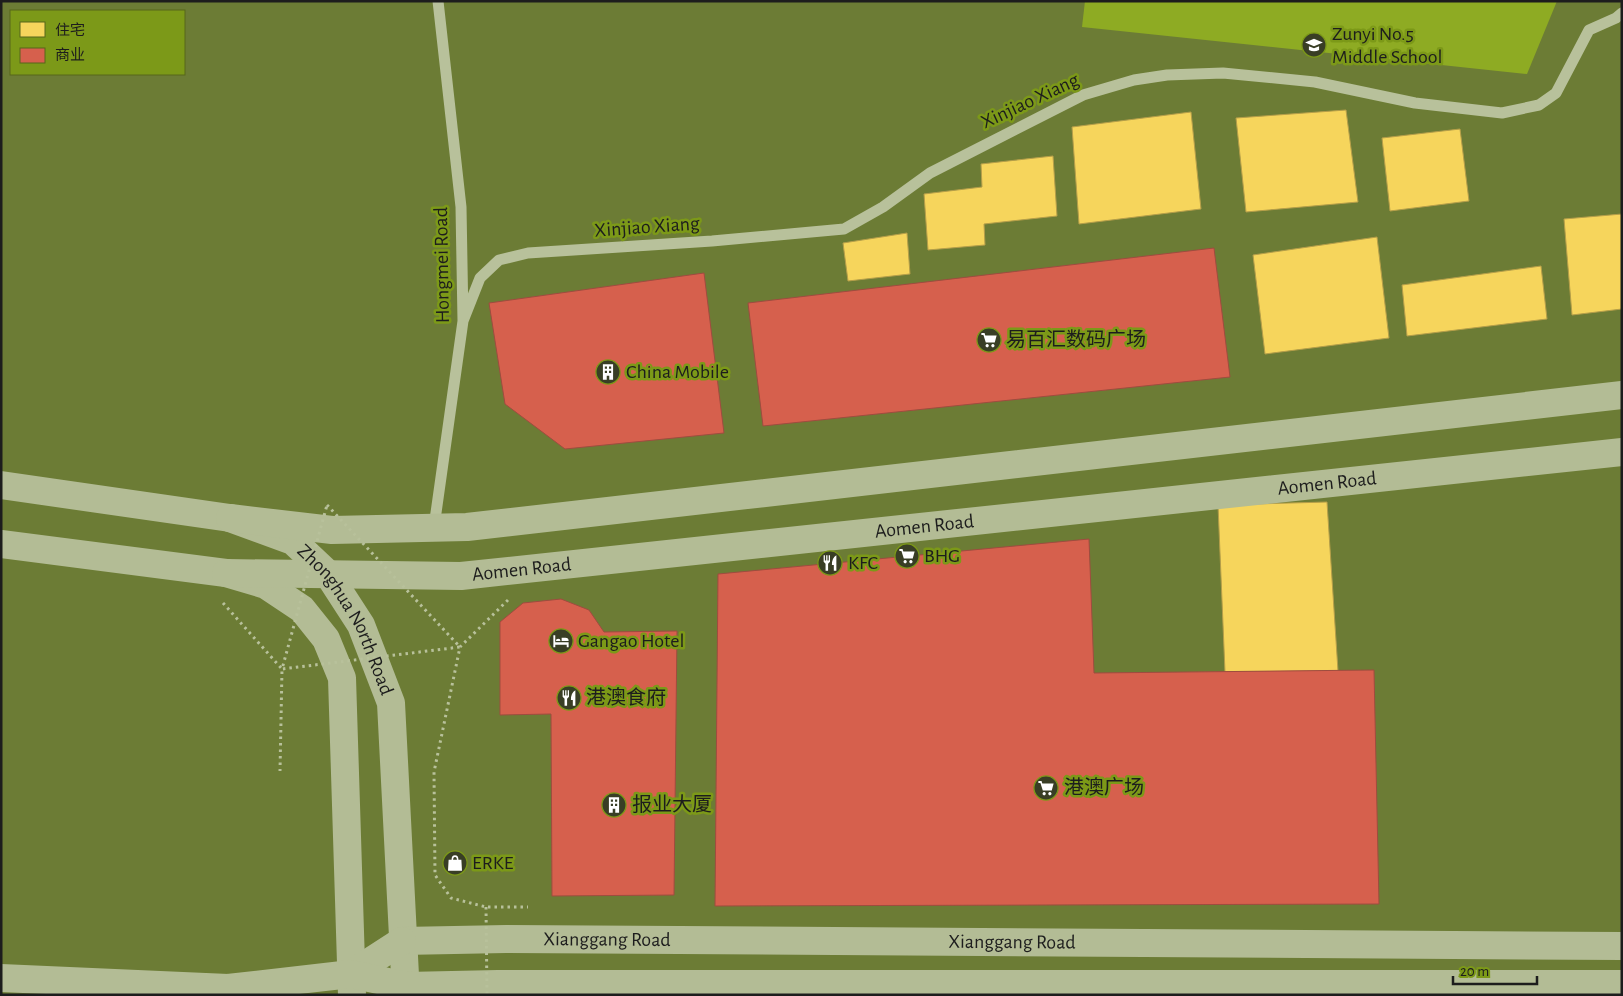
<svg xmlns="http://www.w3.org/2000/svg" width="1623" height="996" viewBox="0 0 1623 996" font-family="'Alegreya Sans','Noto Sans SC',sans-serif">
  <rect width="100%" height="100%" fill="#6c7c35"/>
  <path fill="#8eab23" d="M1085 1H1557L1527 74 1082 27Z"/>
  <path fill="#f6d55c" stroke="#b59e49" d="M1346 110 1358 202 1246 212 1236 118Z
    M1191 112 1201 209 1079 224 1072 127Z
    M1460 129 1469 201 1390 211 1382 138Z
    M1053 156 1057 216 984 224 985 245 928 250 924 194 982 187 981 164Z
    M1622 214V309L1572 315 1564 219Z
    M907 233 910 274 848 281 843 243Z
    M1377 237 1389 338 1265 354 1253 255Z
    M1205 258 1214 360 1112 372 1104 269Z
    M1541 266 1547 319 1407 336 1402 285Z
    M1327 502 1338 671 1225 672 1218 505Z
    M1077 555 1078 578 1062 579 1063 603 1079 602 1081 643 1062 644V670H1025V662L1008 663 1007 619H1022V580L1003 582 1002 561Z
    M982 563 987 664 930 667 923 568Z
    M923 568 925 590 890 593 891 673 835 676V615H820L819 577Z
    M790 580 791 593H821L820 615 792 616 793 637 812 636 813 703H748L747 678 728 677 729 650 747 651V621L729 622V585Z
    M790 769 828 770 826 846H891V788L952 787V843L995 842 996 783H1053L1051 841H1109V819L1150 817V837H1295L1294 781H1362L1363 891 773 889 774 849 789 850Z"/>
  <path fill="#d6604d" stroke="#9e4c3f" d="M1214 248 1230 377 763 426 748 303Z
    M704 273 724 433 565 449 505 404 489 303Z
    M1089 539 1094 673 1374 670 1379 904 715 906 718 574Z
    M561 599 589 610 604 632 677 631 674 895 552 896 551 714 500 715V622L523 603Z"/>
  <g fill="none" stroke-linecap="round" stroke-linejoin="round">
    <path stroke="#b8c19b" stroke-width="3" stroke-dasharray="2.5 4" stroke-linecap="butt" d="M508 600 460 647 434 772 435 875 451 898 486 907H528
      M223 603 282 669 280 771"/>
    <path stroke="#b8c19b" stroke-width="11" d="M463 321 480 278 499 260 528 253 712 241 844 229 883 207 930 173 1083 95 1134 80 1167 75 1223 73 1315 82 1415 103 1502 113 1539 105 1556 93 1589 30 1616 18 1622 13
      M434 527 463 321 461 207 438 1"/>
    <g stroke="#b3bc95" stroke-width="28">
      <path id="s1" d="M1 485 230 518 293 541 328 574 361 625 391 703 406 995"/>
      <path d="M230 518 332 530 467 527 1622 395"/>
      <path d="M1 544 226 573 266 585 302 609 326 639 342 678 352 995"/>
      <path id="s2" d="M226 573 461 576 1622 452"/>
      <path id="s3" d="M402 941 506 939 1622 946"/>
      <path d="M351 974 402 941"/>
      <path d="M1 978 228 988 351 974 406 986 498 984H1622"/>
    </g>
    <path stroke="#b8c19b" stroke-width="3" stroke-dasharray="2.5 4" stroke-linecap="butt" d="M327 505 460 647 282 669Z
      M486 907 487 995"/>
  </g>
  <defs>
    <symbol id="school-disc" viewBox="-11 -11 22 22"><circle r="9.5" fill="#393e25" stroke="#7c9918"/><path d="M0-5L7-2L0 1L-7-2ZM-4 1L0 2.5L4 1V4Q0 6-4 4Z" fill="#fff"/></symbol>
    <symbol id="supermarket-disc" viewBox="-11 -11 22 22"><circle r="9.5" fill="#393e25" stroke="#7c9918"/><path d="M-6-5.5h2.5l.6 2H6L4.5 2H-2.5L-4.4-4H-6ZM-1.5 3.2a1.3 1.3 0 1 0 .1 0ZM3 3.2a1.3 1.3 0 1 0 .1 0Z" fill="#fff"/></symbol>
    <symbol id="building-disc" viewBox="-11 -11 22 22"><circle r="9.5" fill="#393e25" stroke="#7c9918"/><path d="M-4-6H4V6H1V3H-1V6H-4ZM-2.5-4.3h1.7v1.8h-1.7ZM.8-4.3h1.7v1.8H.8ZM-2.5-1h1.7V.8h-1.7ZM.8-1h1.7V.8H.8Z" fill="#fff"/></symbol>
    <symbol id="restaurant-disc" viewBox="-11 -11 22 22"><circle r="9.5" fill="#393e25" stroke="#7c9918"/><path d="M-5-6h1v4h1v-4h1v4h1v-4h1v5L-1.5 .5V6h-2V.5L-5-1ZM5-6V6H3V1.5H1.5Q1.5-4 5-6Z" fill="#fff"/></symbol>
    <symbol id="hotel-disc" viewBox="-11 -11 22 22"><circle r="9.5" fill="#393e25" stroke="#7c9918"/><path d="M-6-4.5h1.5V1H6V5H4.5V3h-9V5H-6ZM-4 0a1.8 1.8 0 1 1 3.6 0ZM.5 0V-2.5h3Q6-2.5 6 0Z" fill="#fff"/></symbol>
    <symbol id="shop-disc" viewBox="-11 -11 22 22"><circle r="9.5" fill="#393e25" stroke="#7c9918"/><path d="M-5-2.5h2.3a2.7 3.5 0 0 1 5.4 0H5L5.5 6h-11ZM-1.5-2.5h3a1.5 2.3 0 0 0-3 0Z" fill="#fff"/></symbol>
  </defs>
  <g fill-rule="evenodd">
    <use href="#school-disc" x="1300" y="31" width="28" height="28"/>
    <use href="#supermarket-disc" x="975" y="326" width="28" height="28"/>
    <use href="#building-disc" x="594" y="358" width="28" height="28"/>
    <use href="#supermarket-disc" x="893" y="542" width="28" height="28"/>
    <use href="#restaurant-disc" x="816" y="549" width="28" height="28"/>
    <use href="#hotel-disc" x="547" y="627" width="28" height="28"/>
    <use href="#restaurant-disc" x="555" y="684" width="28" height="28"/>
    <use href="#supermarket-disc" x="1032" y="774" width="28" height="28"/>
    <use href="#building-disc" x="600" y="791" width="28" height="28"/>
    <use href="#shop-disc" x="441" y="849" width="28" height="28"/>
  </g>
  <g text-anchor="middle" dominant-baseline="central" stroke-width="5" stroke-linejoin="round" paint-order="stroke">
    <g font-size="20" fill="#1d1d1d" stroke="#7c9918" text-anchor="start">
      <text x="1332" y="34">Zunyi No.5<tspan x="1332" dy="23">Middle School</tspan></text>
      <text x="1006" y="340">易百汇数码广场</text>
      <text x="626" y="372">China Mobile</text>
      <text x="924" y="556">BHG</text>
      <text x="848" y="563">KFC</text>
      <text x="578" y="641">Gangao Hotel</text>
      <text x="586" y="698">港澳食府</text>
      <text x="1064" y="788">港澳广场</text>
      <text x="632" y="805">报业大厦</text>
      <text x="472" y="863">ERKE</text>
    </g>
    <g font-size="20" fill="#1d1d1d" stroke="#7c9918">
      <text transform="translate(1030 101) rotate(-25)">Xinjiao Xiang</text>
      <text transform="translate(647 227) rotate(-4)">Xinjiao Xiang</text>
      <text transform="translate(442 265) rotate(-91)">Hongmei Road</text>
      <text stroke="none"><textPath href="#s2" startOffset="1106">Aomen Road</textPath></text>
      <text stroke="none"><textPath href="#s2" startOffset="701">Aomen Road</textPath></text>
      <text stroke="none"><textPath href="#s2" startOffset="296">Aomen Road</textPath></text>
      <text stroke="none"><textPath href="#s1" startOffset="395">Zhonghua North Road</textPath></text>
      <text stroke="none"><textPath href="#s3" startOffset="205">Xianggang Road</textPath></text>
      <text stroke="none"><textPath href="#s3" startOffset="610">Xianggang Road</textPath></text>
    </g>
  </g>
  <rect width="1623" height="996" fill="none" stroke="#1d1d1d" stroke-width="5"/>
  <rect x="10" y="10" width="175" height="65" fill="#7c9918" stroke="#56671a"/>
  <rect x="20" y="22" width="25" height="15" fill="#f6d55c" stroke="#56671a"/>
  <text x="55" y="35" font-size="15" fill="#1d1d1d">住宅</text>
  <rect x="20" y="48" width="25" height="15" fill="#d6604d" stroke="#56671a"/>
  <text x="55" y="60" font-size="15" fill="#1d1d1d">商业</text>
  <path d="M1453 976v8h84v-8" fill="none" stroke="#1d1d1d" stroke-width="2.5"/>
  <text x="1460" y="976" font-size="15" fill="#1d1d1d" stroke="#7c9918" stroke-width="4" paint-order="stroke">20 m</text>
</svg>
